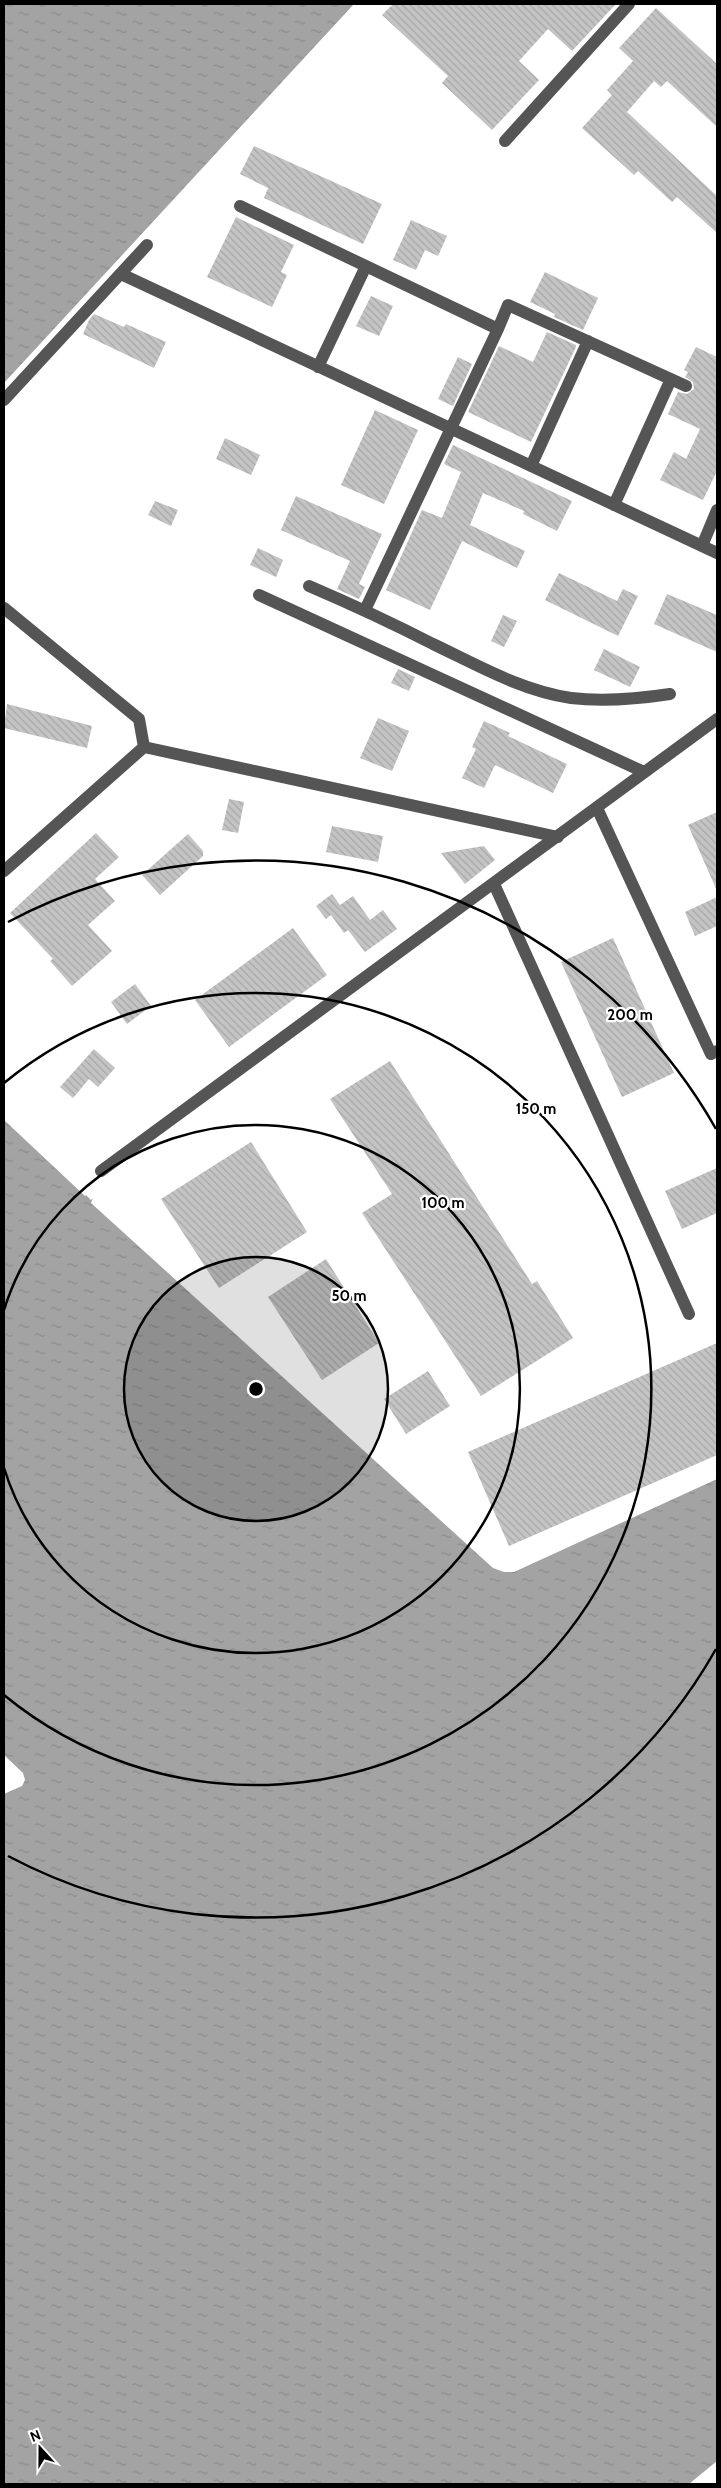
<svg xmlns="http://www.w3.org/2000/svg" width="721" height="2488" viewBox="0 0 721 2488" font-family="Cabin,sans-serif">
  <defs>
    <pattern id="water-ripples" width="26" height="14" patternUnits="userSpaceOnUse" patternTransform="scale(1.25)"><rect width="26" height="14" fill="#a3a3a3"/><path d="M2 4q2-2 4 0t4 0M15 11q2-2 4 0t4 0" fill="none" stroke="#8b8b8b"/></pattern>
    <pattern id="building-back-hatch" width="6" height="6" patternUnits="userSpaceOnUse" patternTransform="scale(1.25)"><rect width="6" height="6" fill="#c4c4c4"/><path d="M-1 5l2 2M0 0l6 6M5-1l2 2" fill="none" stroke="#a7a7a7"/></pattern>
  </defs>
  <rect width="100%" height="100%" fill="#fff"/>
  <path fill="url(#water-ripples)" d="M4 4H354L4 383Z
    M4 1120 85 1196 86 1195 91 1200 93 1198 91 1203 493 1568 504 1572H514L717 1479V2461L689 2484H4V1794L22 1786 25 1780 23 1773 4 1755Z"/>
  <path fill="url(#building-back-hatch)" d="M393 4H616L572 51 548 29 519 61 539 80 492 130 442 83 448 76 382 15Z
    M656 8 717 64V127L667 81 661 87 654 81 627 112 717 196V233L677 197 672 202 638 171 634 175 582 128 612 95 607 90 633 61 619 48Z
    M254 146 382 204 363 244 264 198 268 188 240 174Z
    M236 217 294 245 281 272 287 275 272 307 207 277Z
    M411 220 447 236 438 256 425 250 416 270 393 260Z
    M545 272 598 298 583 330 554 317 555 314 530 302Z
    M371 296 393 306 379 336 356 326Z
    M94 314 124 327 126 324 166 342 154 368 83 334 89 320Z
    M547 332 576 345V347L531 442 468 412 499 346 533 362Z
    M696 347 717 357V471L703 500 660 480 674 452 686 459 700 429 668 414 678 392 687 394 694 389 693 382 685 377 688 372 684 370Z
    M458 357 472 364 453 406 438 399Z
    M375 410 418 430 384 504 341 485Z
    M225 438 260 455 251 475 216 459Z
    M453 445 572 501 557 531 523 514 524 511 483 493 470 525 525 551 517 568 462 541 430 610 386 590 422 510 442 518 461 472 444 464Z
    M296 496 382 534 359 584 365 587 359 599 337 589 350 561 281 530Z
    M155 501 178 510 171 526 148 515Z
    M258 548 283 560 276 577 250 565Z
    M559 573 617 601 623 589 638 596 618 636 545 600Z
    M667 594 717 615V652L654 624Z
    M503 615 517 621 504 647 491 641Z
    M604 649 640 667 630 687 594 670Z
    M398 669 415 677 409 691 391 683Z
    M7 704 92 726 87 748 4 728Z
    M378 718 409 731 392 771 360 758Z
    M484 721 510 733 508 736 567 764 553 793 495 765 484 788 462 778 476 749 472 747Z
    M229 799 244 802 238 833 222 830Z
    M717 812V891L688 825Z
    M332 826 383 836 378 862 326 852Z
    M96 833 119 857 95 879 115 901 88 925 112 951 72 986 50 961 53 959 10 913Z
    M188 834 203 851V856L160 895 142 875Z
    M484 846 495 860 465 884 441 853Z
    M332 894 340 905 353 896 370 920 383 910 397 929 365 952 348 930 344 933 331 915 326 919 316 906Z
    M717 897V926L695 936 685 912Z
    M293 928 327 975 229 1047 195 1000Z
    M613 938 674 1073 622 1097 561 962Z
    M135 984 151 1006 127 1024 111 1002Z
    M94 1049 115 1068 98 1087 89 1079 73 1098 60 1087Z
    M390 1061 532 1284 537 1281 573 1338 481 1396 362 1213 392 1194 330 1099Z
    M251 1142 307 1232 219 1288 161 1199Z
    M717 1168V1213L682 1229 665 1191Z
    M326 1259 379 1343 322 1380 268 1297Z
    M717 1343V1455L509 1546 468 1452Z
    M428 1371 450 1406 406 1434 384 1399Z"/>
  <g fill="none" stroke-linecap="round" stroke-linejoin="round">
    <path stroke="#555" stroke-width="12" d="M505 141 629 4
      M240 206 498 329 508 305 686 386
      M121 274 717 553
      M318 367 366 266
      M4 400 147 245
      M531 466 588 341
      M614 505 671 379
      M702 546 717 510
      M309 586C351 604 392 623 433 644 477 665 522 691 571 698 604 702 637 699 670 694
      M259 595 644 772
      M4 608 139 719 144 747 558 837
      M365 610 498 329
      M597 808 711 1054 717 1051
      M4 871 144 747
      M494 884 689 1314
      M101 1171 717 719"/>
  </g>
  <circle cx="256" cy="1389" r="132" fill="#000" fill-opacity=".12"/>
  <g fill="none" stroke="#000" stroke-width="2.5">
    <circle cx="256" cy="1389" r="132"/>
    <path d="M4 1310A264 264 0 1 1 4 1468"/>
    <path d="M4 1083A396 396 0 1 1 4 1695"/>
    <path d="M716 1649A529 529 0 0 1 8 1856M8 922A529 529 0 0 1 716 1129"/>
  </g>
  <circle cx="256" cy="1389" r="8" fill="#000" stroke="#fff" stroke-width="2.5"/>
  <g font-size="15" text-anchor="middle" font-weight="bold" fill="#000" stroke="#fff" stroke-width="4.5" stroke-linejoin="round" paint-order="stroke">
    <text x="630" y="1020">200 m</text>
    <text x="536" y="1114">150 m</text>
    <text x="443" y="1208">100 m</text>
    <text x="349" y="1301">50 m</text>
  </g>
  <rect width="721" height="2488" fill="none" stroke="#000000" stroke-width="10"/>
  <g transform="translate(40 2448) rotate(339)" stroke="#ffffff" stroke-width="4" paint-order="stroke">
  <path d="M0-4L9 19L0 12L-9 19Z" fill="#000000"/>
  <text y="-8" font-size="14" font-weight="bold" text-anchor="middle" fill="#000000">N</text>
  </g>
</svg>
